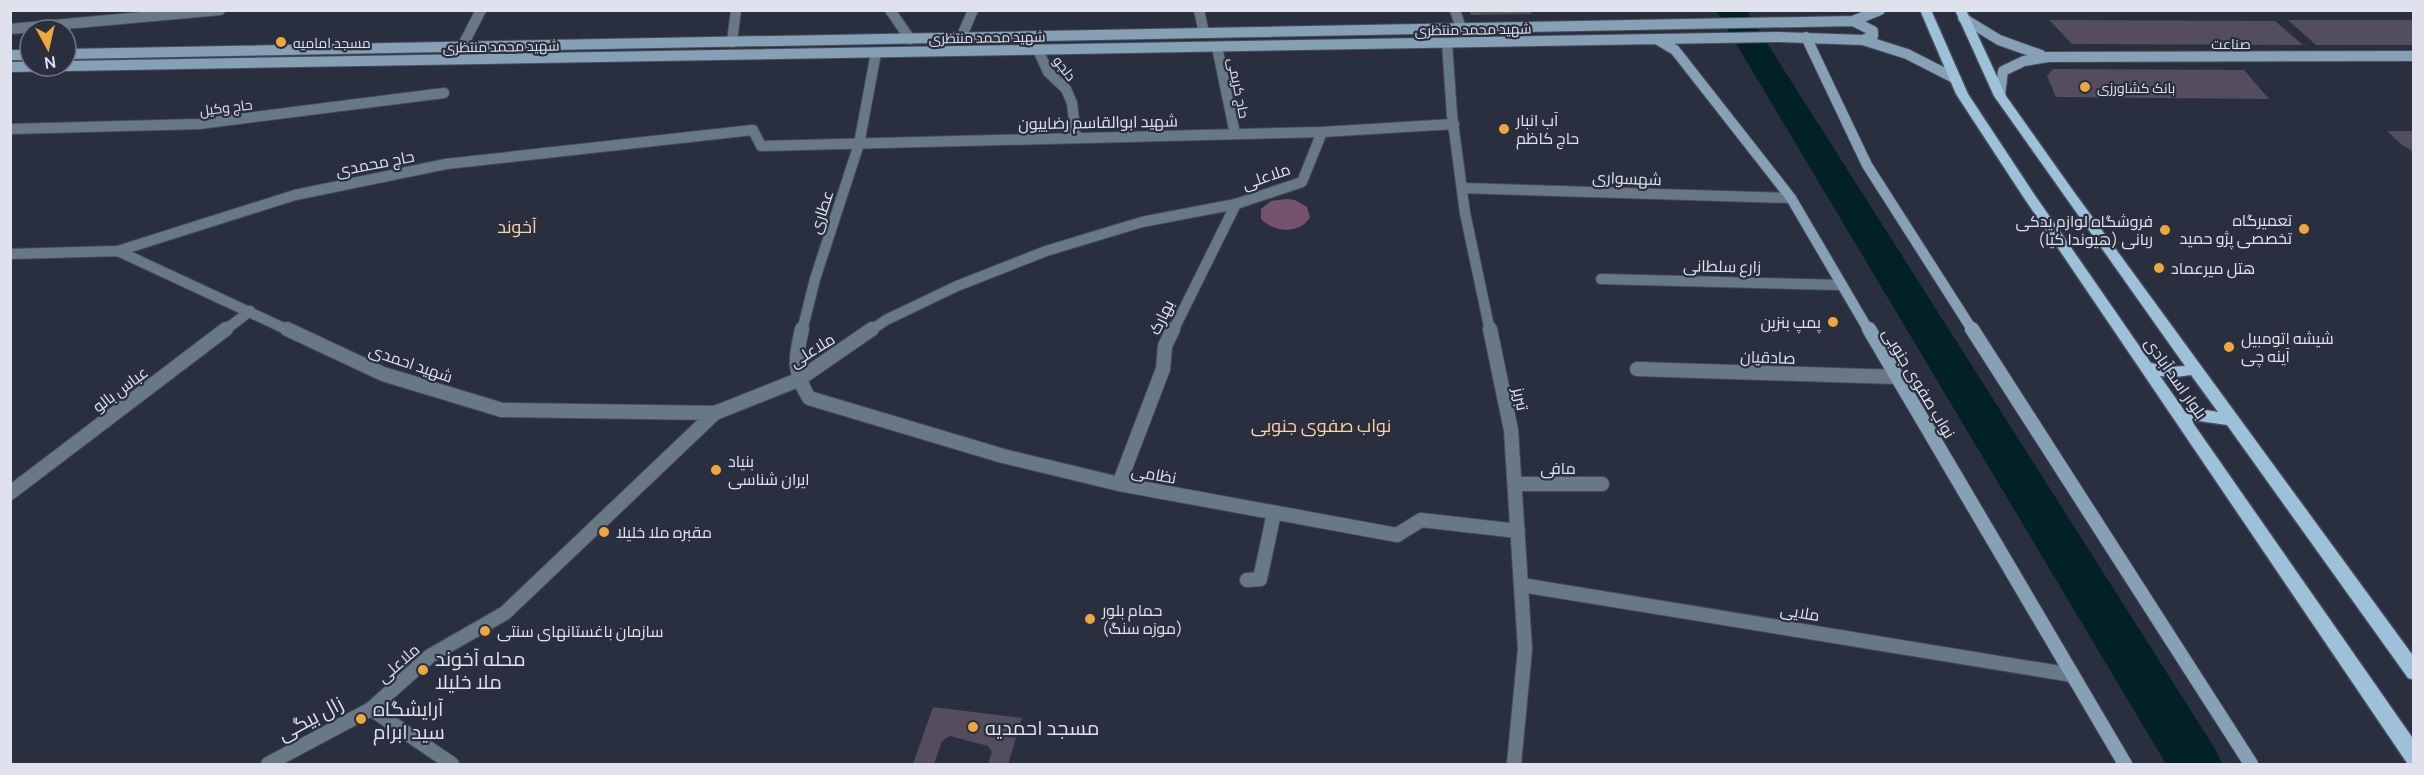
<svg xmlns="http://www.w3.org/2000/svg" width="2424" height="775" viewBox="0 0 2424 775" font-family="Manrope,Cairo,sans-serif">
  <rect width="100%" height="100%" fill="#2a2f3f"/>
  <path fill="#76526d" d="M1287 199 1295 200 1307 207 1310 217C1300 235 1273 232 1261 219V209L1271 201Z"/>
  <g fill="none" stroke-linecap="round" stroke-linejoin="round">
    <path fill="#022125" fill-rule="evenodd" d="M1716 10H1746L2214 747 2222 764H2166Z"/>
  </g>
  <path fill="#544d5e" d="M1469 10H1530L1532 14 1471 15Z
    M2049 20 2275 21 2303 45 2072 44Z
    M2288 20H2414V45H2316Z
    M2053 69 2244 70 2269 99 2056 97 2047 76Z
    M2387 131H2414V152L2402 145Z
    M933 707 1022 718 1008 764H988L992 752 988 746 950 736 942 741 934 764H913Z"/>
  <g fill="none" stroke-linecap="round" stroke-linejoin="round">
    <defs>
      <path id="street-far1" d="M890 10 910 39
        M1199 10 1204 33
        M1455 10 1461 28
        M10 29 220 10
        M961 38 973 10
        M732 42 736 10
        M1447 43 1452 115 1465 213 1490 331
        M462 47 481 10
        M1217 47 1235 134
        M1038 50 1048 72 1066 89 1072 103 1076 138
        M10 129 199 124 444 93
        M1462 188 1791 198
        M118 251 290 331
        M10 254 118 251 295 195 446 164 753 130 761 146 1322 132 1454 124
        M1601 279 1842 285
        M224 331 250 311
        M802 331 815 279 859 144 876 53
        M870 331 886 320 957 286 1046 251 1142 222 1236 204 1302 182 1322 132
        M1173 331 1236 204"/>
      <path id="street" d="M287 329 383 374 502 410 715 413
        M802 329C795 359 793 371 809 398L1003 456 1119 484 1397 535 1421 520 1518 531
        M1490 329 1511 430 1525 649 1514 764
        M1637 369 1897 377
        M1119 484 1163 369 1165 346 1173 329
        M1515 484H1602
        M10 493 226 329
        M1247 580 1260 579 1274 513
        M1522 585 2072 675
        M371 709 452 764
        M268 764 371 709 430 656 505 613 715 413 798 380 872 329"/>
      <path id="secondary-far1" d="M1963 18 1999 40 2041 55
        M1853 21 1873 31V36L1863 40
        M1806 37 1867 165 1973 331
        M1658 40 1675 50 1791 198 1869 331
        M66 54 1853 21 1880 10
        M10 55H30
        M10 67 1777 37 1863 40 1907 54 1956 79
        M2000 96 2003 71 2024 61 2048 57 2414 56"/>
      <path id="secondary" d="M1869 329 2125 764
        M1972 329 2251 764"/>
      <path id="primary" d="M1920 10H1931L1968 94 2034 194 2151 363 2170 367 2185 366 1994 96 1955 10H1966L2006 96 2074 192 2414 657V680L2408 678 2227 425 2199 421 2193 423 2414 740V764L2407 763 2022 195 1956 94ZM2191 375 2218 412 2199 409 2186 413 2160 376 2176 377Z"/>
    </defs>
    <use href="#street-far1" stroke="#474c5b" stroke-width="12"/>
    <use href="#street" stroke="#474c5b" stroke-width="16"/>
    <use href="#secondary-far1" stroke="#474c5b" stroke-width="12"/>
    <use href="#secondary" stroke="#474c5b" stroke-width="16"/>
    <use href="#primary" stroke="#474c5b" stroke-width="3"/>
    <use href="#street-far1" stroke="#687985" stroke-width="10"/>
    <use href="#street" stroke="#687985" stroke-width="14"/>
    <use href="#secondary-far1" stroke="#86a1b5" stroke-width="10"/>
    <use href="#secondary" stroke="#86a1b5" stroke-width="14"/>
    <use href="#primary" fill="#9ec1da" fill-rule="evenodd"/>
  </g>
  <g fill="#efa73d" stroke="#2a2f3f" stroke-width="2">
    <circle cx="281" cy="42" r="6"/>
    <circle cx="2085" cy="87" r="6"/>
    <circle cx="1504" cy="129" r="6"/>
    <circle cx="2304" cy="229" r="6"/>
    <circle cx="2165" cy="230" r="6"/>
    <circle cx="2159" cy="268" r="6"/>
    <circle cx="1833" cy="322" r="6"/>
    <circle cx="2229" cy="347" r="6"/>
    <circle cx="716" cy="470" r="6"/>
    <circle cx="604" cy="532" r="6"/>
    <circle cx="1090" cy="619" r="6"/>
    <circle cx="485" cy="631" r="6"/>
    <circle cx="423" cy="670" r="6"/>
    <circle cx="361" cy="719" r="6"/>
    <circle cx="973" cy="727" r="6"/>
  </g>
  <g text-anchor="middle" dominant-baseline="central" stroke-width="4.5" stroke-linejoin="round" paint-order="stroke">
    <g font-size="14" fill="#dfe2ed" stroke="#2a2f3f">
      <text transform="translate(1473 29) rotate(-1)">شهید محمد منتظری</text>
      <text transform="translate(987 37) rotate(-1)">شهید محمد منتظری</text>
      <text x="2231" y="43">صناعت</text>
      <text transform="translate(501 46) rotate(-1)">شهید محمد منتظری</text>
      <text transform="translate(1065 68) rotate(52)">دلجو</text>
      <text transform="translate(1239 88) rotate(79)">حاج کریمی</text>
      <text transform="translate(226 107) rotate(-7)">حاج وکیل</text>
    </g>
    <g font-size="14" fill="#dfe2ed" stroke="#2a2f3f" text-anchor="start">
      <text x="293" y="42">مسجد امامیه</text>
      <text x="2097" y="87">بانک کشاورزی</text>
    </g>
    <g font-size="16" fill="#dfe2ed" stroke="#2a2f3f" text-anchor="start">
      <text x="1516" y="120">آب انبار<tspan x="1516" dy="18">حاج کاظم</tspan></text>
      <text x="2292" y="220" text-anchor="end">تعمیرگاه<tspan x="2292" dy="18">تخصصی پژو حمید</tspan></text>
      <text x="2153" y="221" text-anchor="end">فروشگاه لوازم یدکی<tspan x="2153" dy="18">ربانی (هیوندا کیا)</tspan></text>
      <text x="2171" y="268">هتل میرعماد</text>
      <text x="1821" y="322" text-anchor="end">پمپ بنزین</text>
      <text x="2241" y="338">شیشه اتومبیل<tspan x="2241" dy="18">آینه چی</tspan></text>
      <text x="728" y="461">بنیاد<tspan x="728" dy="18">ایران شناسی</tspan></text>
      <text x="616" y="532">مقبره ملا خلیلا</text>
      <text x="1102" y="610">حمام بلور<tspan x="1102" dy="18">(موزه سنگ)</tspan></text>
      <text x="497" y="631">سازمان باغستانهای سنتی</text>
    </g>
    <g font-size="16" fill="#dfe2ed" stroke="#2a2f3f">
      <text transform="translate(1098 122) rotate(-1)">شهید ابوالقاسم رضاییون</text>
      <text transform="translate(375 163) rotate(-11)">حاج محمدی</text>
      <text transform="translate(1266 176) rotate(-19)">ملاعلی</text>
      <text transform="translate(1627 178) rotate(2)">شهسواری</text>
      <text transform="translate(821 212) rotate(-72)">عطاری</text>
      <text transform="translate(1722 266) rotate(1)">زارع سلطانی</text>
      <text transform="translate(1161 317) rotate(-64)">بهارک</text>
      <text transform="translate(812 350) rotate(-32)">ملاعلی</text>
      <text transform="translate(1768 357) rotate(2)">صادقیان</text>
      <text transform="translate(411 363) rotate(19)">شهید احمدی</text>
      <text transform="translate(2176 378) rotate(55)">بلوار اسد آبادی</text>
      <text transform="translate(1919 383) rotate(59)">نواب صفوی جنوبی</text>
      <text transform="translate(120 389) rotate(-37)">عباس بالو</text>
      <text transform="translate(1521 399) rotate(78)">تبریز</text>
      <text x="1558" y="468">مافی</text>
      <text transform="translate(1154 474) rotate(10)">نظامی</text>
      <text transform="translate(1800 612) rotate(9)">ملایی</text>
      <text transform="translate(398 663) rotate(-41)">ملاعلی</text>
    </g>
    <g font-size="18" fill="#fdd5a2" stroke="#2a2f3f">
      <text x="517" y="226">آخوند</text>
      <text x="1321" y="425">نواب صفوی جنوبی</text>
    </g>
    <g font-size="20" fill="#dfe2ed" stroke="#2a2f3f" text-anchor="start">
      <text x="435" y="658">محله آخوند<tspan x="435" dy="23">ملا خلیلا</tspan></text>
      <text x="373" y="708">آرایشگاه<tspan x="373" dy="23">سید ابرام</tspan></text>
      <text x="985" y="727">مسجد احمدیه</text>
    </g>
    <g font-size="20" fill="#dfe2ed" stroke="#2a2f3f">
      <text transform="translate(310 718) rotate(-28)">زال بیگی</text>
    </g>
  </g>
  <rect width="2424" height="775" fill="none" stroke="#dfe2ed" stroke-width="24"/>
  <g transform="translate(48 48) rotate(172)"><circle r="28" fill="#2a2f3f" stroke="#727785" stroke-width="1.5"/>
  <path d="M0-4.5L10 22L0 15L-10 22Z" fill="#efa73d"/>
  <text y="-9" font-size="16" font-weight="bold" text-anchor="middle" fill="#dfe2ed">N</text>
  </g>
</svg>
